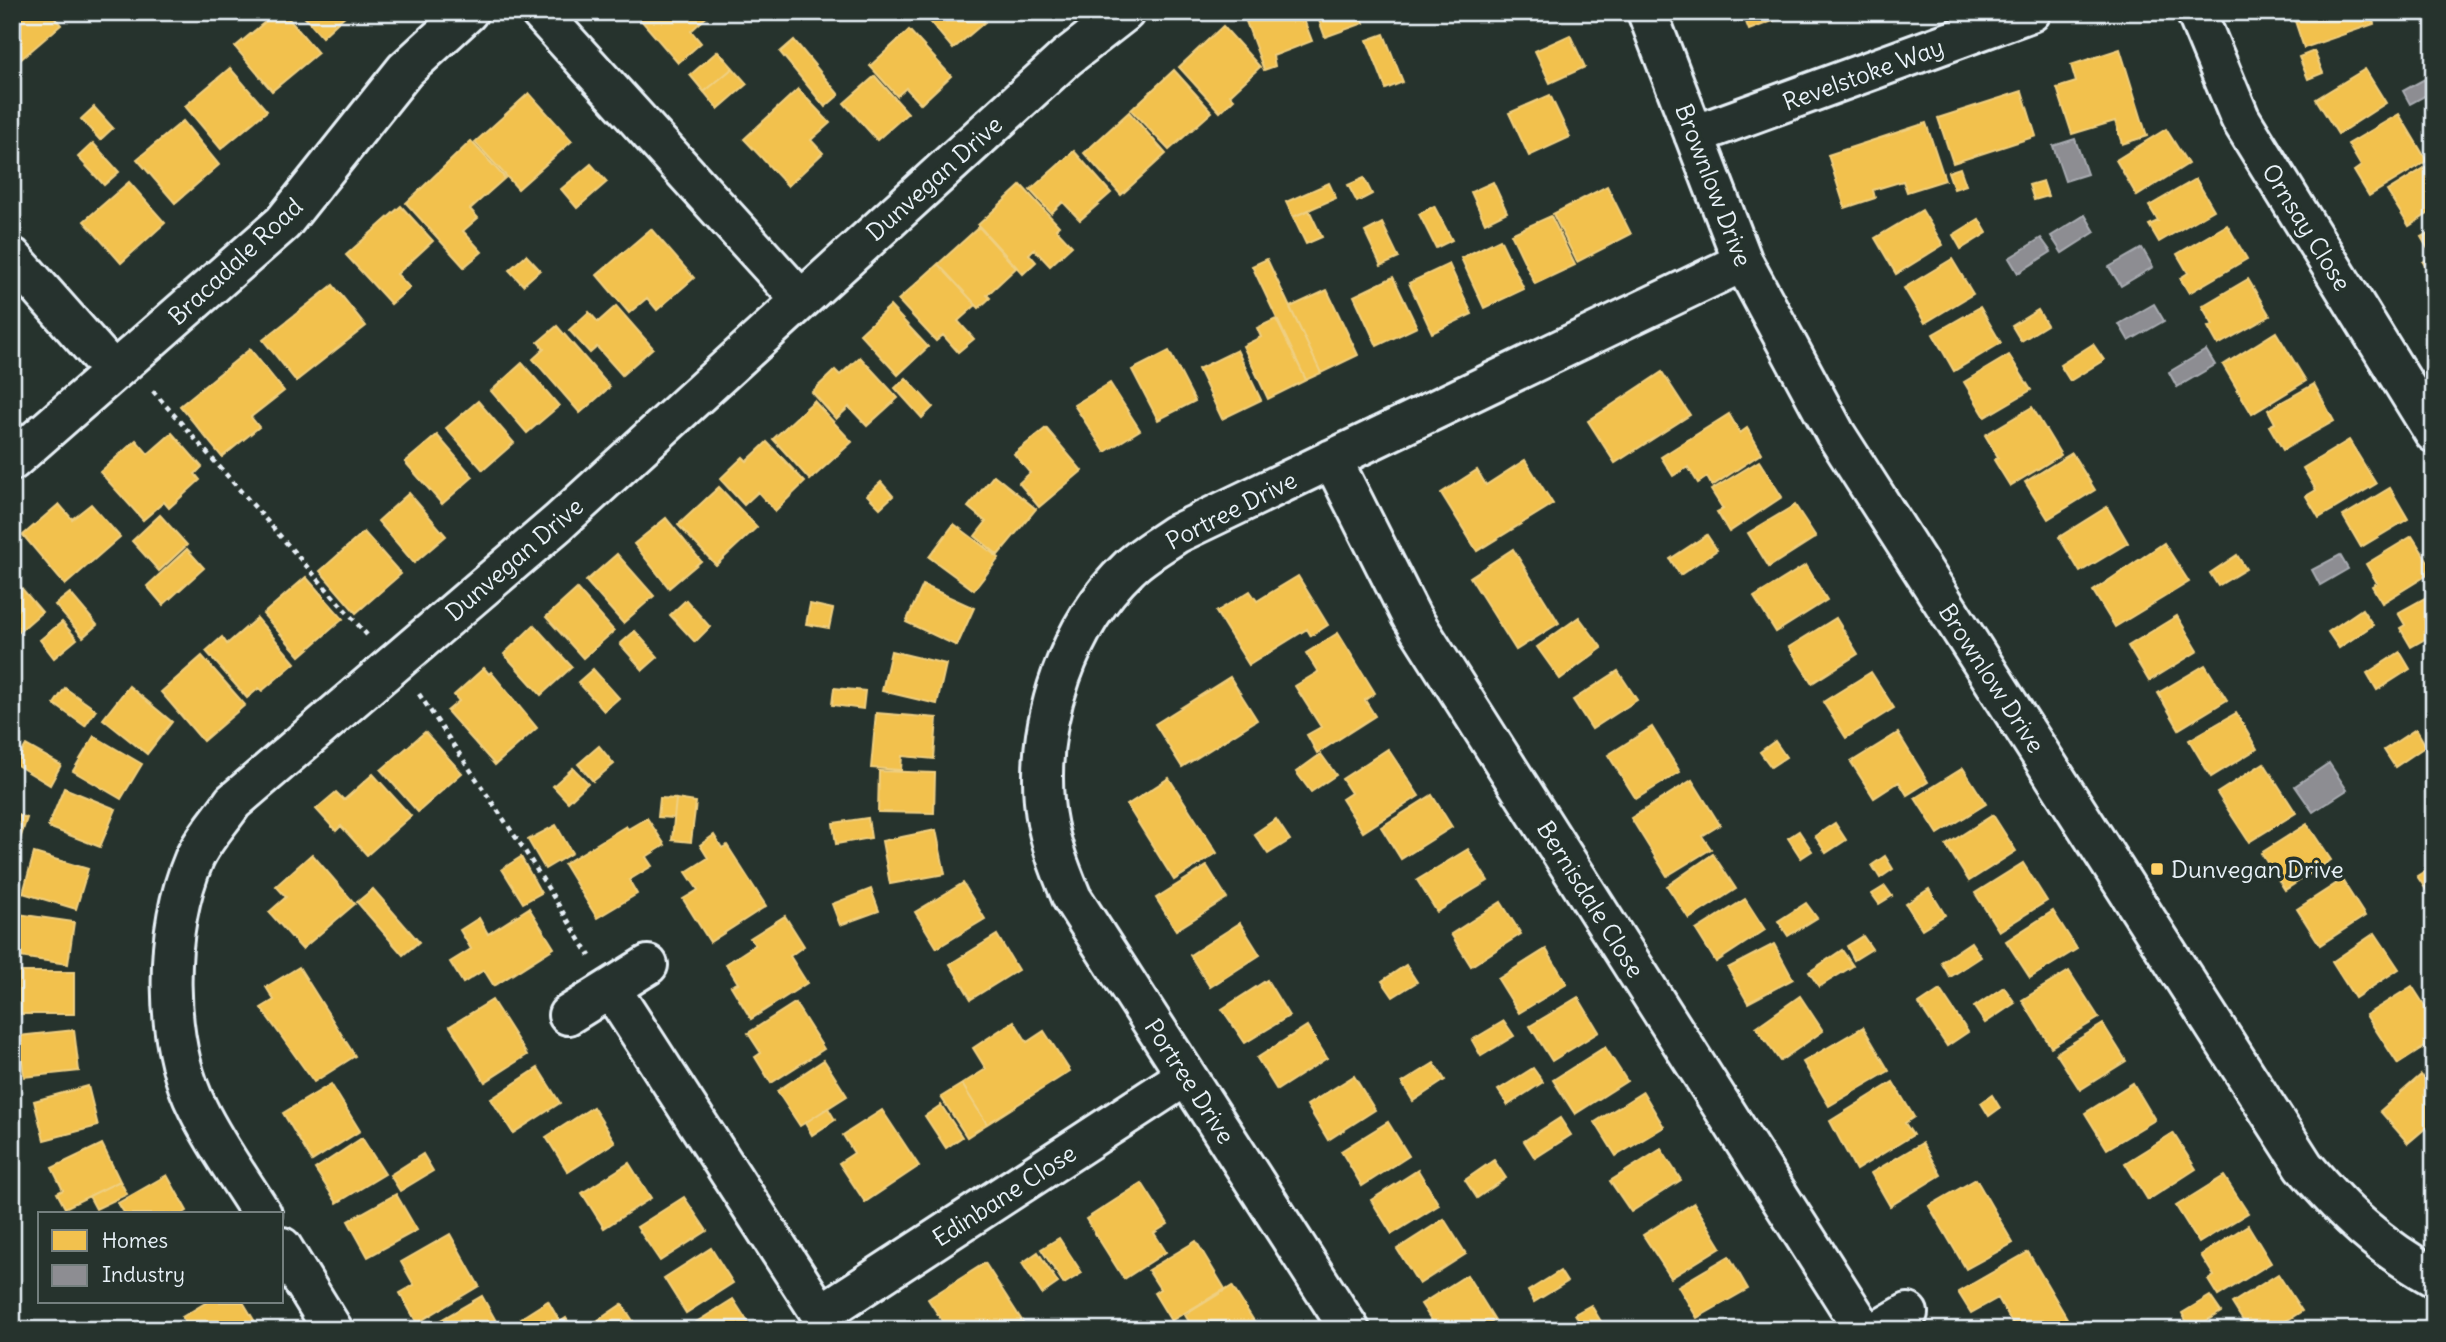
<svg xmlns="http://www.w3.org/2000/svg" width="2446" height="1342" viewBox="0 0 2446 1342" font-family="Delius,sans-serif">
  <rect width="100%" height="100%" fill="#26332d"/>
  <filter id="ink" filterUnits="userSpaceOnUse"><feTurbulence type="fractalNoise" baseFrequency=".0143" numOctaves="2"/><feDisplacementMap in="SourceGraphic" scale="14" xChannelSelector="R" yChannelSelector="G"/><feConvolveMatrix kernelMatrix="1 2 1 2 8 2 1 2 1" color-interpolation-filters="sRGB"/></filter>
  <g filter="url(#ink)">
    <path fill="#f2c14e" stroke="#efcf81" stroke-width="2" d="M12 12H50L61 25 19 61 12 54Z
      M277 12H283L318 53 272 91 235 47Z
      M300 12H349L322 37Z
      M634 12H712L691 31 701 43 678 63Z
      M922 12H976L985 22 953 49Z
      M1253 12H1301L1312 41 1273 56 1275 66 1264 70 1244 16Z
      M1316 12H1360L1364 23 1325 37Z
      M1742 12H1796L1749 30Z
      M2292 12H2370L2374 24 2304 48Z
      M1223 26 1260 67 1230 95 1234 99 1220 112 1179 67Z
      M909 30 951 76 921 104 906 88 897 96 870 66Z
      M1384 34 1403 82 1386 89 1367 40Z
      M1570 35 1585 67 1550 83 1535 51Z
      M794 40 839 95 825 107 780 52Z
      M2120 49 2147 136 2122 144 2115 121 2072 134 2057 88 2076 82 2071 65Z
      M718 51 733 68 704 92 690 75Z
      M2314 51 2323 73 2308 79 2299 57Z
      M230 68 267 111 221 149 185 106Z
      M733 68 747 84 718 109 704 92Z
      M2365 69 2386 103 2338 134 2316 99Z
      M1174 70 1212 112 1169 150 1131 110Z
      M875 76 908 113 877 140 844 103Z
      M798 89 830 123 811 140 823 153 788 186 744 139Z
      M2022 91 2036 136 1953 163 1938 118Z
      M529 93 572 141 518 189 475 142Z
      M1550 95 1570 137 1529 156 1509 113Z
      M94 107 113 128 100 140 81 119Z
      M1129 112 1166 154 1121 195 1084 153Z
      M2399 114 2427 161 2369 196 2354 171 2361 166 2348 144Z
      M183 121 219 165 175 203 137 159Z
      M1926 123 1945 180 1907 192 1903 181 1873 190 1875 198 1845 208 1828 155Z
      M2166 129 2188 164 2137 196 2116 160Z
      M471 141 505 178 470 209 478 218 463 231 482 252 464 267 406 203Z
      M93 143 119 172 104 185 78 157Z
      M1074 151 1111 193 1080 220 1063 202 1051 213 1030 190Z
      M591 164 607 182 577 208 561 189Z
      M2431 164 2434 169V210L2409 226 2387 191Z
      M1960 168 1966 185 1954 189 1948 172Z
      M1364 178 1372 194 1357 202 1348 185Z
      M2196 179 2214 210 2159 242 2149 225 2158 221 2149 206Z
      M2043 181 2048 196 2034 200 2029 185Z
      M129 182 165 223 121 263 84 221Z
      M1493 182 1507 212 1485 223 1471 192Z
      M1329 183 1336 198 1293 217 1286 202Z
      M1021 185 1059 226 1056 229 1072 246 1050 266 1034 249 1029 254 1036 262 1023 274 978 225Z
      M1607 186 1631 234 1577 262 1553 214Z
      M401 206 433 241 397 274 410 288 391 304 346 255Z
      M1434 206 1452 240 1436 248 1419 214Z
      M1309 210 1322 237 1306 244 1293 217Z
      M1922 210 1943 245 1896 274 1875 238Z
      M1551 216 1575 265 1535 284 1511 234Z
      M1979 219 1987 233 1961 249 1953 235Z
      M1382 223 1399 258 1381 266 1365 232Z
      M2227 225 2247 259 2189 293 2180 278 2188 273 2177 254Z
      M979 227 1016 268 987 295 990 298 979 308 938 264Z
      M651 229 694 278 657 310 647 298 629 313 597 275Z
      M2434 230V281L2423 262 2432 256 2421 237Z
      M1500 239 1524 289 1484 308 1461 258Z
      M526 255 540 270 523 285 509 270Z
      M1267 259 1321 373 1306 380 1252 266Z
      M1952 259 1973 294 1925 323 1904 288Z
      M938 264 976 305 958 321 974 339 958 352 943 335 936 341 898 300Z
      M1449 264 1472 314 1432 333 1409 283Z
      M1393 277 1417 327 1377 346 1354 296Z
      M2248 279 2270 316 2218 345 2208 327 2213 325 2202 306Z
      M333 285 366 326 296 381 263 340Z
      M1327 290 1358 355 1321 373 1290 307Z
      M616 306 653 348 622 375 597 347 590 353 569 330 589 312 598 322Z
      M890 306 928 347 898 375 860 334Z
      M1980 307 2001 343 1954 371 1933 334Z
      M2038 310 2047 325 2021 341 2012 326Z
      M1276 319 1306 380 1268 399 1243 346 1261 337 1257 328Z
      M557 326 610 387 580 413 533 359 544 349 538 342Z
      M2276 332 2306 381 2252 414 2223 365Z
      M2093 344 2104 360 2070 381 2060 365Z
      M250 349 284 391 251 417 259 427 222 457 180 406Z
      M1237 350 1261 400 1222 419 1198 369Z
      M1169 351 1195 401 1158 420 1132 370Z
      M2009 355 2031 390 1985 417 1964 382Z
      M860 357 898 398 867 426 849 407 836 419 812 392 835 370 840 375Z
      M522 363 559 406 527 433 491 391Z
      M1662 372 1690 415 1615 463 1588 421Z
      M906 378 933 407 922 418 895 388Z
      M1110 383 1140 430 1105 452 1074 405Z
      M2314 384 2334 421 2283 450 2269 426 2275 423 2268 410Z
      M478 401 514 443 483 470 446 428Z
      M814 401 852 442 810 480 773 439Z
      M2032 407 2061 455 2010 486 1994 460 1998 457 1985 435Z
      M1729 414 1740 433 1747 428 1762 453 1712 486 1707 477 1698 483 1688 467 1673 476 1661 457Z
      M1046 428 1082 471 1039 507 1019 483 1030 473 1014 454Z
      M172 433 202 467 195 474 200 480 169 508 164 502 143 520 100 472 136 440 148 454Z
      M437 435 473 477 442 504 405 462Z
      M2349 440 2376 484 2319 518 2306 496 2316 490 2303 468Z
      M767 442 805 482 775 511 758 492 744 505 720 479 743 457 747 461Z
      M2072 453 2095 490 2048 519 2025 482Z
      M1525 460 1553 504 1477 551 1441 493 1477 470 1486 485Z
      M1759 461 1782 497 1729 532 1717 512 1723 509 1711 490Z
      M994 475 1036 509 998 555 975 536 986 522 968 507Z
      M881 482 893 496 880 508 867 495Z
      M719 487 757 527 716 565 678 525Z
      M2390 488 2408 519 2361 547 2343 516Z
      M409 493 446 536 414 563 378 521Z
      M59 504 72 519 91 504 120 537 65 585 23 535Z
      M1795 505 1816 537 1769 567 1748 533Z
      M2107 507 2128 543 2080 572 2059 537Z
      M160 515 187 545 159 571 132 541Z
      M666 518 701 561 669 588 634 544Z
      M954 524 999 558 974 590 929 557Z
      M364 532 401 574 356 613 320 571Z
      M1707 535 1717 550 1680 575 1670 559Z
      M2412 536 2434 571 2382 603 2372 586 2377 583 2366 564Z
      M2164 543 2189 582 2115 627 2093 591Z
      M187 549 204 568 163 605 147 586Z
      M1513 549 1559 623 1516 650 1470 577Z
      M617 554 654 596 623 623 586 581Z
      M2237 555 2246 569 2218 586 2210 573Z
      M1806 565 1827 600 1776 632 1754 597Z
      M1298 576 1328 625 1311 636 1307 629 1249 665 1216 612 1250 591 1257 601Z
      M12 577 42 612 12 638Z
      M306 577 343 619 300 656 263 614Z
      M923 585 974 608 957 646 906 622Z
      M577 589 614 631 583 658 546 617Z
      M70 593 97 625 83 637 55 605Z
      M2434 593V634L2411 647 2400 628 2405 625 2398 613Z
      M686 600 710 627 695 642 670 615Z
      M810 604 833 609 829 628 806 624Z
      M2362 609 2373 625 2339 648 2328 632Z
      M2177 616 2198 651 2149 681 2128 646Z
      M1579 617 1602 648 1560 679 1537 647Z
      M257 618 295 663 262 691 259 688 247 698 206 651 222 637 227 644Z
      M1836 618 1858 654 1812 683 1789 647Z
      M62 622 77 639 54 658 40 640Z
      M534 625 572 667 541 695 504 654Z
      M635 631 658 657 643 670 620 644Z
      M1338 633 1375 693 1365 700 1375 716 1317 753 1307 735 1321 727 1295 686 1318 672 1306 653Z
      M891 651 946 664 937 704 882 691Z
      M2400 652 2410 669 2377 690 2367 673Z
      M202 656 245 705 203 741 161 692Z
      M2205 665 2227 700 2179 729 2158 693Z
      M484 668 489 674 491 672 537 728 495 765 447 711 459 701 454 695Z
      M593 669 619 698 604 711 578 682Z
      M1618 671 1637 700 1592 729 1573 700Z
      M1871 672 1894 708 1846 738 1823 702Z
      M1230 677 1257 720 1182 767 1155 724Z
      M129 686 172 722 147 754 103 719Z
      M65 688 96 710 85 726 54 704Z
      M834 688 865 691 863 709 832 705Z
      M876 713 937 718 934 759 902 756 901 770 871 768Z
      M2236 713 2257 749 2211 777 2189 740Z
      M1652 727 1680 772 1636 799 1608 755Z
      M2416 729 2426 746 2395 767 2384 750Z
      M425 732 462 773 418 812 381 770Z
      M1898 733 1928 782 1907 795 1899 782 1874 798 1851 762Z
      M94 736 142 764 121 799 73 771Z
      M1775 741 1786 757 1771 767 1760 752Z
      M26 745 61 765 50 785 15 764Z
      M599 746 614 764 593 781 578 764Z
      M1388 749 1419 796 1363 832 1342 799 1351 793 1342 779Z
      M1321 754 1336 775 1311 792 1296 772Z
      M2264 763 2296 813 2249 842 2217 793Z
      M573 768 588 783 568 802 553 786Z
      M1963 768 1986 804 1938 834 1915 798Z
      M879 771 935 773 934 813 878 812Z
      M373 774 411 816 367 855 341 826 336 831 316 809 336 792 344 800Z
      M1169 778 1217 853 1174 880 1127 805Z
      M1692 780 1720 825 1702 836 1711 849 1667 876 1631 818Z
      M64 788 116 809 100 847 48 827Z
      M1432 795 1452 827 1401 859 1381 827Z
      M660 798 676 799 674 818 658 817Z
      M676 799 696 802 691 842 672 840Z
      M12 813 27 818 19 842 12 840Z
      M1993 815 2016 851 1969 881 1946 845Z
      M647 818 665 845 646 857 652 866 629 880 637 894 597 918 564 864 626 826 628 829Z
      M868 818 871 838 836 844 833 823Z
      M1276 819 1290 840 1268 854 1254 834Z
      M1835 823 1846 840 1826 853 1815 836Z
      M2307 824 2331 860 2285 890 2261 853Z
      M556 825 572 853 545 869 528 840Z
      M936 830 945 874 890 884 882 841Z
      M1799 831 1812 851 1801 858 1788 838Z
      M714 835 722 848 727 845 766 906 710 942 683 899 698 890 686 872 708 858 700 845Z
      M1468 849 1488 881 1437 912 1417 880Z
      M34 853 88 869 76 909 23 893Z
      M312 854 355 904 302 949 269 912 286 897 276 886Z
      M1713 854 1736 889 1689 919 1667 886Z
      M1885 856 1893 869 1880 878 1872 865Z
      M521 857 541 893 523 903 502 869Z
      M2023 863 2047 901 1999 931 1975 893Z
      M1207 866 1227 898 1176 930 1156 898Z
      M2433 866 2434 891 2429 894 2417 876Z
      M2342 880 2365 916 2320 945 2297 909Z
      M963 883 985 919 937 948 915 912Z
      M1885 886 1892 896 1879 904 1872 894Z
      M373 889 419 942 403 955 357 902Z
      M871 889 879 911 840 925 832 904Z
      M1929 889 1945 915 1922 929 1906 904Z
      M1745 899 1765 930 1716 962 1696 930Z
      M1501 902 1521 934 1471 966 1451 934Z
      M1806 903 1817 918 1788 936 1778 921Z
      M529 908 554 948 494 986 484 970 463 983 450 962 471 949 460 930 479 918 488 934Z
      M2053 911 2077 949 2030 978 2006 941Z
      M18 914 74 922 68 964 12 956V937H15Z
      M785 916 804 946 790 956 807 983 751 1019 731 986 738 983 726 964 755 945 750 938Z
      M1240 923 1260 955 1210 987 1190 955Z
      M2375 933 2399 969 2355 998 2332 962Z
      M997 935 1018 970 971 999 950 964Z
      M1863 936 1872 949 1854 960 1847 946Z
      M1971 942 1981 957 1950 977 1941 962Z
      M1774 944 1793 979 1748 1003 1728 968Z
      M1546 949 1567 984 1519 1013 1498 979Z
      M1842 950 1853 966 1819 987 1809 972Z
      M1406 965 1417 982 1393 997 1382 981Z
      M299 967 355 1056 314 1082 261 1008 274 1000 266 987Z
      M2069 971 2099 1018 2051 1047 2022 1000Z
      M18 972H74V1014H18Z
      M1267 980 1289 1016 1245 1043 1222 1009Z
      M2412 986 2434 1020V1041L2398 1064 2366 1015Z
      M2004 987 2015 1003 1985 1023 1974 1007Z
      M1940 990 1968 1032 1947 1046 1919 1004Z
      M1800 996 1823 1031 1780 1061 1756 1027Z
      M1578 997 1599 1032 1552 1061 1530 1026Z
      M492 1000 527 1055 485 1082 450 1026Z
      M795 1003 824 1049 771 1083 755 1057 761 1053 748 1033Z
      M1014 1021 1027 1042 1044 1031 1070 1071 987 1124 962 1084 986 1069 973 1048Z
      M1504 1021 1514 1036 1481 1056 1472 1040Z
      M2103 1024 2126 1061 2080 1090 2056 1053Z
      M1307 1026 1327 1058 1277 1090 1257 1058Z
      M1863 1027 1889 1071 1829 1106 1803 1062Z
      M74 1030 79 1071 24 1077 19 1036Z
      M1605 1047 1627 1081 1575 1114 1553 1080Z
      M824 1060 847 1096 800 1126 777 1091Z
      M1434 1063 1445 1080 1413 1101 1402 1083Z
      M538 1068 560 1103 513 1133 491 1099Z
      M1533 1068 1543 1082 1508 1105 1498 1090Z
      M2421 1075 2434 1090V1121L2408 1143 2380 1111Z
      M1354 1076 1375 1110 1328 1140 1307 1105Z
      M1893 1082 1914 1117 1905 1123 1913 1135 1856 1170 1830 1121Z
      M2133 1083 2155 1120 2107 1149 2085 1113Z
      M331 1084 360 1131 312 1161 283 1113Z
      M962 1084 987 1124 967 1137 941 1097Z
      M88 1086 98 1126 44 1140 34 1101Z
      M1643 1092 1664 1127 1616 1156 1595 1122Z
      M1992 1095 2000 1108 1989 1116 1981 1103Z
      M941 1105 962 1137 946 1148 925 1116Z
      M593 1107 615 1142 568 1172 546 1137Z
      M828 1108 835 1120 812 1135 805 1123Z
      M882 1110 919 1166 865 1202 839 1163 854 1153 843 1135Z
      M1560 1118 1571 1135 1535 1158 1524 1141Z
      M1388 1122 1409 1156 1362 1186 1341 1151Z
      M2173 1133 2196 1169 2148 1200 2125 1163Z
      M362 1138 385 1174 337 1203 315 1169Z
      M1922 1143 1941 1175 1890 1206 1871 1173Z
      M102 1144 120 1181 65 1208 57 1193 63 1190 52 1168Z
      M1661 1149 1681 1180 1631 1212 1610 1181Z
      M423 1154 433 1171 400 1191 390 1175Z
      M1494 1160 1506 1178 1477 1198 1465 1180Z
      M629 1163 651 1198 604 1228 582 1193Z
      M1418 1170 1439 1205 1392 1234 1371 1200Z
      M167 1175 187 1211 182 1214H125L118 1203Z
      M2224 1176 2248 1213 2199 1243 2176 1206Z
      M1976 1179 2013 1243 1966 1269 1929 1206Z
      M120 1181 127 1194 96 1209 89 1196Z
      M1142 1183 1168 1224 1154 1233 1166 1252 1124 1279 1086 1219Z
      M396 1194 417 1230 368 1257 348 1221Z
      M684 1197 707 1231 660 1261 637 1227Z
      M1694 1203 1721 1247 1671 1278 1643 1235Z
      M1444 1219 1466 1254 1419 1284 1397 1249Z
      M2248 1225 2271 1263 2218 1296 2208 1280 2214 1276 2201 1255Z
      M450 1234 479 1286 417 1323 400 1293 414 1285 401 1262Z
      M1059 1238 1082 1273 1064 1284 1041 1249Z
      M1196 1241 1225 1289 1171 1321 1154 1293 1160 1289 1148 1270Z
      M711 1248 733 1283 686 1313 664 1278Z
      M1038 1252 1058 1283 1042 1294 1022 1263Z
      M2028 1252 2074 1330H2016L1998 1298 1971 1313 1958 1292Z
      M1729 1256 1748 1289 1697 1318 1678 1286Z
      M985 1263 1028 1330H948L928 1299Z
      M1560 1271 1567 1282 1534 1302 1528 1291Z
      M2278 1274 2302 1311 2272 1330H2239L2245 1324 2232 1303Z
      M1467 1275 1495 1320 1481 1330H1431L1427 1324 1432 1321 1421 1304Z
      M1232 1286 1254 1321 1240 1330H1194L1185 1315Z
      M482 1296 501 1330H437L434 1324Z
      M2210 1296 2221 1312 2191 1330 2182 1313Z
      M733 1299 753 1330H689L687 1328Z
      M548 1301 560 1322 548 1330H529L521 1318Z
      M207 1302H243L260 1330H190L182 1317Z
      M622 1304 635 1324 627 1330H598L594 1323Z
      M1591 1305 1605 1328 1603 1330H1584L1575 1314Z
      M566 1318 573 1330H548Z"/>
    <path fill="#8d8d92" stroke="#a8abb1" stroke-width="2" d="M2434 74V91L2410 104 2403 91Z
      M2075 139 2087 174 2065 181 2053 146Z
      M2085 215 2095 232 2062 253 2051 236Z
      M2041 238 2051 252 2018 273 2009 258Z
      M2142 248 2153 267 2121 286 2109 267Z
      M2154 304 2164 321 2129 341 2119 324Z
      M2206 350 2215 365 2177 387 2169 372Z
      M2340 555 2348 569 2320 585 2312 570Z
      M2329 763 2347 790 2313 812 2295 786Z"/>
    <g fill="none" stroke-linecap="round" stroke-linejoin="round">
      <defs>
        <path id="minor" d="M540 12 801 300
          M1647 12 1743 262 1835 433 2304 1166C2346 1215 2377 1245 2434 1277
          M2196 12 2240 118 2434 433
          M1694 135 2031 12
          M12 257 113 371
          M1332 459 1411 616 1864 1330
          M12 461 283 223 405 70 468 12
          M611 989 831 1330
          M568 1015 648 965
          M262 1214C241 1180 216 1146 198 1109 163 1040 164 930 194 859 203 839 221 820 233 802L558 523 1066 58 1125 12
          M282 1247 333 1330
          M821 1314 1186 1076
          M1350 1330 1072 898C1059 867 1047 836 1044 801 1037 720 1068 626 1129 568 1142 555 1160 545 1176 534L1743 262
          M1879 1330 1908 1313"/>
      </defs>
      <use href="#minor" stroke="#e8f1f8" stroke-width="44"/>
      <path stroke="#e8f1f8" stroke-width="4.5" stroke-dasharray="5 5" stroke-linecap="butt" d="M153 391 367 635
        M419 694 525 851 590 956"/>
      <use href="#minor" stroke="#26332d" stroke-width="38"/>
    </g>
  </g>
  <rect fill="#ffd166" stroke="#26332d" stroke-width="2.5" x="2150" y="862" width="14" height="14" rx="3.5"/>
  <g text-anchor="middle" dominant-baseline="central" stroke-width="7" stroke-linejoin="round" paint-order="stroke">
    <g font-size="24" fill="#e8f1f8" stroke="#26332d">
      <text transform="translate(1863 74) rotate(-20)">Revelstoke Way</text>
      <text transform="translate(934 178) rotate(-42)">Dunvegan Drive</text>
      <text transform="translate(1714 185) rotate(69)">Brownlow Drive</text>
      <text transform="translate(2307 227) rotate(58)">Ornsay Close</text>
      <text transform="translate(235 261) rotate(-43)">Bracadale Road</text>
      <text transform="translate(1231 510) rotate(-27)">Portree Drive</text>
      <text transform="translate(514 559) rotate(-41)">Dunvegan Drive</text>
      <text transform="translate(1992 678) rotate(57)">Brownlow Drive</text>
      <text transform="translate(1591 899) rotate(58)">Bernisdale Close</text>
      <text transform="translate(1190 1081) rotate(57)">Portree Drive</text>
      <text transform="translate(1004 1195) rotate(-33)">Edinbane Close</text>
    </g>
    <g font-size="24" fill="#e8f1f8" stroke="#26332d" text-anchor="start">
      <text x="2171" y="869">Dunvegan Drive</text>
    </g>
  </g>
  <rect width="2446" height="1342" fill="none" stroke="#26332d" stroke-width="42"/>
  <rect x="21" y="21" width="2404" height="1300" fill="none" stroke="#e8f1f8" stroke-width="2.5" filter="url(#ink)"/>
  <rect x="38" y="1212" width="245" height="91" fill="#26332d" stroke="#747f7e" stroke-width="2"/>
  <rect x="52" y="1230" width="35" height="21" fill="#f2c14e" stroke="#747f7e" stroke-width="2"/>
  <text x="102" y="1248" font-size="21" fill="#e8f1f8">Homes</text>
  <rect x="52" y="1265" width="35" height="21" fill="#8d8d92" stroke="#747f7e" stroke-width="2"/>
  <text x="102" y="1282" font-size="21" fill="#e8f1f8">Industry</text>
</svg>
